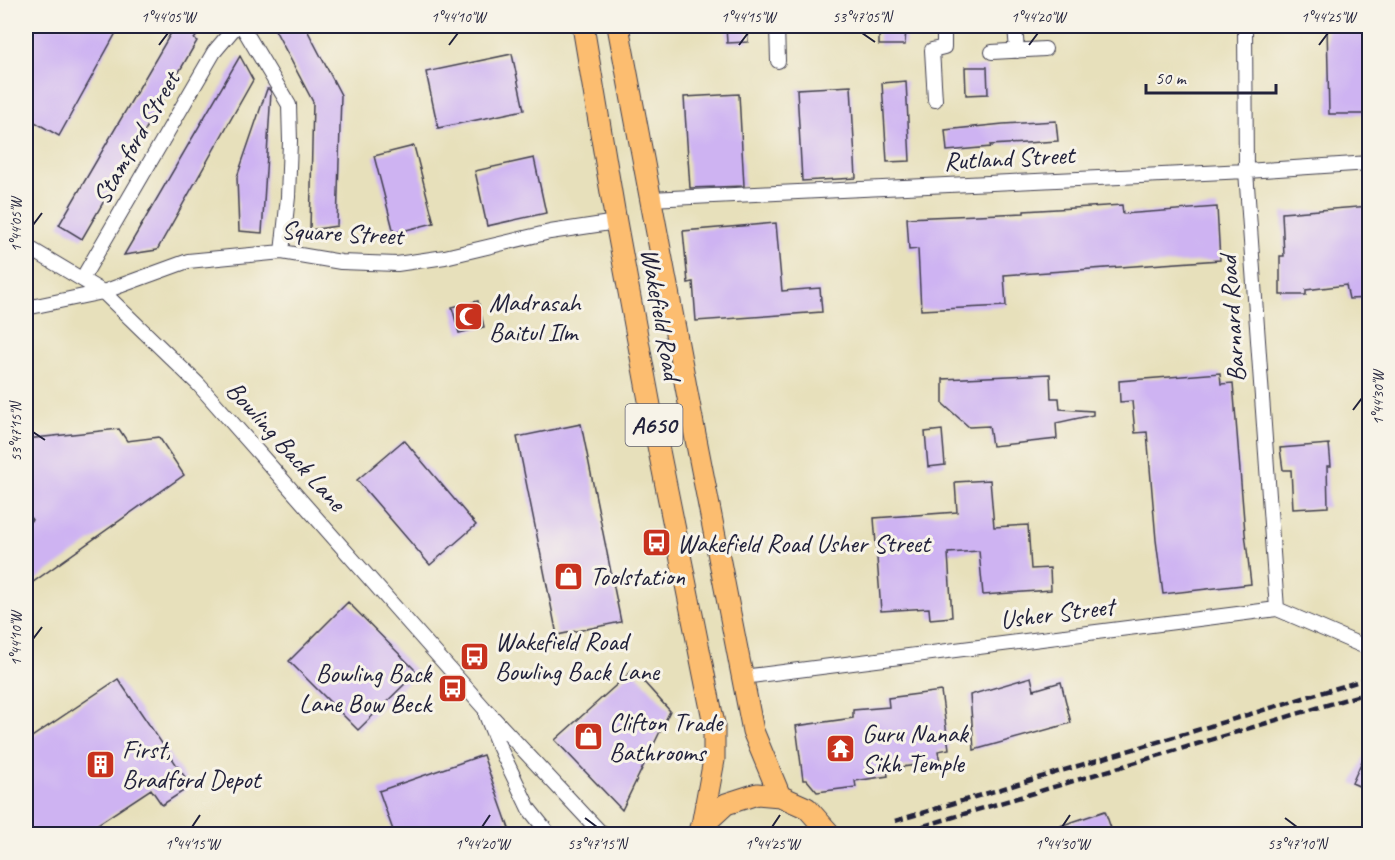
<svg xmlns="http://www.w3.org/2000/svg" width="1395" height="860" viewBox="0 0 1395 860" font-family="Caveat,sans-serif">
  <rect width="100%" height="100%" fill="#f7f3e8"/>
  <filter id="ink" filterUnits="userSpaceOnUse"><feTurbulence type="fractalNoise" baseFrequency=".0167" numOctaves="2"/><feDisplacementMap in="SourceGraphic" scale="12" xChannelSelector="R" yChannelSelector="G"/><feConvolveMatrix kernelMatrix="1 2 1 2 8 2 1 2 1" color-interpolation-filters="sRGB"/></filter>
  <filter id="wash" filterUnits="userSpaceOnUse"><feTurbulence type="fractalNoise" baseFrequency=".008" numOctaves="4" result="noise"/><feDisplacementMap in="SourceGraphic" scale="24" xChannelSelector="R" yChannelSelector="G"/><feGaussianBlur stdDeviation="1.35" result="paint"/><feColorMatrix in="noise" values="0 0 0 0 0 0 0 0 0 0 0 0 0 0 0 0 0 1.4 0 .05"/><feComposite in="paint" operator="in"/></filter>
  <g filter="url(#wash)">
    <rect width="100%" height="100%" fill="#e7e0bb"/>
    <g id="blocks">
      <path fill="#ceb3f2" d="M26 26H107L117 31 59 136 26 117Z
        M175 26H205L194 39 197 41 82 239 59 225Z
        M273 26H305L341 95 337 226 310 230 313 102Z
        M726 26H747L748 42 727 43Z
        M879 26H906L905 45H879Z
        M1327 26H1370V114H1329Z
        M512 54 524 110 438 128 426 72Z
        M240 56 253 80 157 250 124 255Z
        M965 67H987L988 94 966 95Z
        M906 81 910 161 887 162 882 83Z
        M851 86 856 178 802 181 797 89Z
        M267 89H269L271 92 262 233 239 231 237 177Z
        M739 94 744 186 690 188 684 97Z
        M1056 121 1058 141 990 145 991 147 947 151 945 130 1003 124Z
        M414 146 434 223 394 233 374 156Z
        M534 158 546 213 487 226 475 171Z
        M1122 205 1123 214 1217 207 1220 260 1004 275 1006 306 921 310 918 249 909 250 907 218 1024 213V211Z
        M1370 206V298L1349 299 1346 285 1306 290V295H1280V256H1284L1282 213Z
        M776 223 782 291 820 288 822 312 696 321 693 282 688 283 683 231Z
        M478 301 484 327 459 333 452 307Z
        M1220 373 1221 384 1233 383 1245 533 1251 584 1163 594 1156 540 1147 432 1135 433 1132 401 1120 402 1119 381Z
        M1050 374 1051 398H1059L1060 409 1093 411V415L1056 423 1057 439 992 446 989 426 969 427 943 404V379Z
        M581 424 621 622 557 635 517 437Z
        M119 429 127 441 159 437 184 475 26 587V525L32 520 26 512V439Z
        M942 430 945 465 928 467 925 432Z
        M404 440 476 525 430 565 357 480Z
        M1329 444 1331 466H1327L1328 507 1293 509 1291 470H1283L1280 448Z
        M990 480 994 527 1028 525 1031 569 1050 568 1051 590 983 595 979 551 948 553 952 617 930 619 929 608 881 611 874 518 957 512 955 482Z
        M348 602 417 672 358 730 289 661Z
        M633 670 670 711 622 810 555 740Z
        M1031 677 1034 690 1061 682 1071 723 974 750 970 695Z
        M118 679 191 786 162 805 151 789 83 834H26V741Z
        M941 691 949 749 938 751 940 762 887 769 888 776 855 781 856 787 817 792 807 780H803L796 726 853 718V710L889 707 888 698Z
        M1370 744V791L1352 783Z
        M483 755 511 834H410L408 828 394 833 379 791Z
        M1105 811 1112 831 1102 834H1043L1042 832Z"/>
    </g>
  </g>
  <g filter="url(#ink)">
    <use href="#blocks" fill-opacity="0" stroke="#403e4e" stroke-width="1.5"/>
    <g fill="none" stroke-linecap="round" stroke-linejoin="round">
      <defs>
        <path id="minor" d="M242 26 289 105 290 141 288 197 282 252
          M777 26 778 61
          M1015 26 1017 51
          M1245 26 1246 171 1277 609
          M992 52 1045 49
          M935 100 932 50 944 47V26
          M650 199 1246 171 1370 163
          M26 246 103 292 198 384 484 708 602 834
          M82 279 214 52 236 26
          M26 308 103 292 188 261 282 252 341 262 397 264 445 257 550 232 616 222
          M743 677 1277 609 1370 649
          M486 715 496 740 529 809 549 834"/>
        <path id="primary" d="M583 26 616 222 651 411 714 724V760L702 825
          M618 26 693 424 753 731 780 796
          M700 828 726 804 757 794 780 796 807 808 830 834"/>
      </defs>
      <use href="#minor" stroke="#403e4e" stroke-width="16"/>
      <use href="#primary" stroke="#403e4e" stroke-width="23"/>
      <use href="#minor" stroke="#fff" stroke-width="14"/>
      <use href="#primary" stroke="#fcbd6f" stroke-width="21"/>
      <path stroke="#22223b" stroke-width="4.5" stroke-dasharray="9 4.5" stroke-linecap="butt" d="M895 821 1370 678
        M897 834 1370 692"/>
    </g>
  </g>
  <path fill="none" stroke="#22223b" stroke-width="2" d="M862 33 875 42M159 45 168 33M449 45 458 33M739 45 748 33M1029 45 1038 33M1319 45 1328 33M33 225 42 213M1353 410 1362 398M33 432 45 440M33 639 42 627M585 818 597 827M1285 818 1297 827M192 827 200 815M482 827 490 815M772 827 780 815M1062 827 1070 815"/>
  <defs>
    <symbol id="mosque-square" viewBox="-11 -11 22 22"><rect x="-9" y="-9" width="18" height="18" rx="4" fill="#c8321e" stroke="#f7f3e8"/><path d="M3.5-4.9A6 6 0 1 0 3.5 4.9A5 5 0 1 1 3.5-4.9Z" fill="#fff"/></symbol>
    <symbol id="bus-square" viewBox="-11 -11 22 22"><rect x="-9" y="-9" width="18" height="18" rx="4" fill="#c8321e" stroke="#f7f3e8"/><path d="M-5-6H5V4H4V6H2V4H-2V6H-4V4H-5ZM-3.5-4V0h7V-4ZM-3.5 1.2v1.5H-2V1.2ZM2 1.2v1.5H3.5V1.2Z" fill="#fff"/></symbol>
    <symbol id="shop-square" viewBox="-11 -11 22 22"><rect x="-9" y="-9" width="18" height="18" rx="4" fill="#c8321e" stroke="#f7f3e8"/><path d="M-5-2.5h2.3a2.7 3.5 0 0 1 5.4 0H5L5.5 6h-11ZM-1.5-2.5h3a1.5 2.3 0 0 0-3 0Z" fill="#fff"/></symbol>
    <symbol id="temple-square" viewBox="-11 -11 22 22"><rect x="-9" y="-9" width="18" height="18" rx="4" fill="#c8321e" stroke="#f7f3e8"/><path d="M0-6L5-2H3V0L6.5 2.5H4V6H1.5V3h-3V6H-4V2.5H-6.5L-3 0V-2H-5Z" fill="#fff"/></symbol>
    <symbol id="building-square" viewBox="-11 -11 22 22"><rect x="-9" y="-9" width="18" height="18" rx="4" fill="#c8321e" stroke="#f7f3e8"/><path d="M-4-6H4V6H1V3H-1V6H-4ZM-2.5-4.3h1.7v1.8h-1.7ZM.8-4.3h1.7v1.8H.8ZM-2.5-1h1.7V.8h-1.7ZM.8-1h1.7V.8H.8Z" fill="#fff"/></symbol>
  </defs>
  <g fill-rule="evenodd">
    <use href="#mosque-square" x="452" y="300" width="33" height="33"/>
    <use href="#bus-square" x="640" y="526" width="33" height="33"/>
    <use href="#shop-square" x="552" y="560" width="33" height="33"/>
    <use href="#bus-square" x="458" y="640" width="33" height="33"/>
    <use href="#bus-square" x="436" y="672" width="33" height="33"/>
    <use href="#shop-square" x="572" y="720" width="33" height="33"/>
    <use href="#temple-square" x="824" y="732" width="33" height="33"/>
    <use href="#building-square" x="84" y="748" width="33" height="33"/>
  </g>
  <g text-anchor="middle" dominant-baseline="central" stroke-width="6" stroke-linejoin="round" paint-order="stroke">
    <rect fill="#f7f3e8" stroke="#62616f" stroke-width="1.5" x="625.5" y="404" width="57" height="42" rx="4.5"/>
    <g font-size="24" font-weight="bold" fill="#22223b">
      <text x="654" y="425">A650</text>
    </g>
    <g font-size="26" fill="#22223b" stroke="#f7f3e8">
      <text transform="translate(136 138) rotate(-60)">Stamford Street</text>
      <text transform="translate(1009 158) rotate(-3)">Rutland Street</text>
      <text transform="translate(342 233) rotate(3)">Square Street</text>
      <text transform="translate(661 314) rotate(80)">Wakefield Road</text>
      <text transform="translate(1232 319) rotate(-94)">Barnard Road</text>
      <text transform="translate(286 446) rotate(48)">Bowling Back Lane</text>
      <text transform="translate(1057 613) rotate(-7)">Usher Street</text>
    </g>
    <g font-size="26" fill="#22223b" stroke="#f7f3e8" text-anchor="start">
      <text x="489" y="302">Madrasah<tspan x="489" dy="30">Baitul Ilm</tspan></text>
      <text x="677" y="543">Wakefield Road Usher Street</text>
      <text x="590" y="576">Toolstation</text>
      <text x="495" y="641">Wakefield Road<tspan x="495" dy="30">Bowling Back Lane</tspan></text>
      <text x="431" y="673" text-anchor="end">Bowling Back<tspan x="431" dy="30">Lane Bow Beck</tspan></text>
      <text x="609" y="722">Clifton Trade<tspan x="609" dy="30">Bathrooms</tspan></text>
      <text x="862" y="733">Guru Nanak<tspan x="862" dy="30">Sikh Temple</tspan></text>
      <text x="122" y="749">First,<tspan x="122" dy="30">Bradford Depot</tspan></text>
    </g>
  </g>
  <rect width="1395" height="860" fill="none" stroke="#f7f3e8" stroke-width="66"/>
  <path d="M1146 84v9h130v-9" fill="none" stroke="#22223b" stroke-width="3"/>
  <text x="1155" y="84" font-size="18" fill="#22223b" stroke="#f7f3e8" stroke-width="4.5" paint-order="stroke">50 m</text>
  <rect x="33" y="33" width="1329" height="794" fill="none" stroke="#22223b" stroke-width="2"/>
  <g font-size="15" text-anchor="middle" fill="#22223b">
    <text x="168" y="22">1°44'05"W</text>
    <text x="458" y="22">1°44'10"W</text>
    <text x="748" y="22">1°44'15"W</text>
    <text x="862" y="22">53°47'05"N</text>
    <text x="1038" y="22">1°44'20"W</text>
    <text x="1328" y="22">1°44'25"W</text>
    <text transform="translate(16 225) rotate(-90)" y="5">1°44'05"W</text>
    <text transform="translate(1378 398) rotate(-90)" y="5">1°44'30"W</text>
    <text transform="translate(16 432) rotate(-90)" y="5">53°47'15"N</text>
    <text transform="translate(16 639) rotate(-90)" y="5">1°44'10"W</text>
    <text x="192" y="849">1°44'15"W</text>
    <text x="482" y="849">1°44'20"W</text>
    <text x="597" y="849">53°47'15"N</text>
    <text x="772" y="849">1°44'25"W</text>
    <text x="1062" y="849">1°44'30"W</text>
    <text x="1297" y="849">53°47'10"N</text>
  </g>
</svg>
